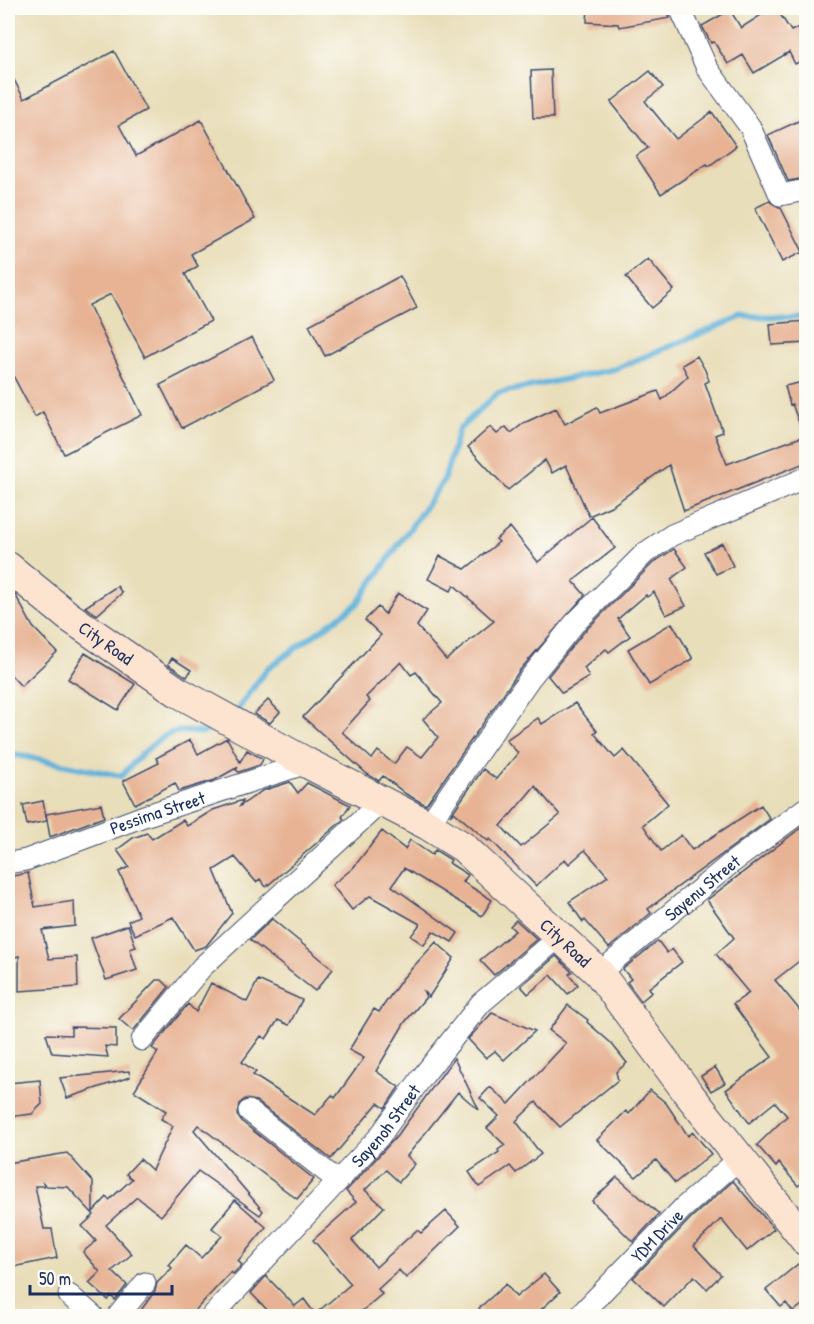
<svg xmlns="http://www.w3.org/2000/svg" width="814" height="1324" viewBox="0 0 814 1324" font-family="'Patrick Hand',sans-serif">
  <rect width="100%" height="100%" fill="#fdfcf7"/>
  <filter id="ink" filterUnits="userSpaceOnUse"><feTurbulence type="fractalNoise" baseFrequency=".0167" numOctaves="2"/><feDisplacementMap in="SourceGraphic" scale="12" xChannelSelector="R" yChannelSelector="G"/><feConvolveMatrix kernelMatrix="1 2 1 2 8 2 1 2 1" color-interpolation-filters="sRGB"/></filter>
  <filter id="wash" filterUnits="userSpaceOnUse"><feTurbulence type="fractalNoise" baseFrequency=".008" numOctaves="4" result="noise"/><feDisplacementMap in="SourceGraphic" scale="24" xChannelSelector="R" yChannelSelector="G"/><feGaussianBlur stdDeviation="1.35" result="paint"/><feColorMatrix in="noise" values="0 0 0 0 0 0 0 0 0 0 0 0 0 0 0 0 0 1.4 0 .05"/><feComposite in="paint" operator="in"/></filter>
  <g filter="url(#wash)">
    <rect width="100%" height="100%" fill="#e9deba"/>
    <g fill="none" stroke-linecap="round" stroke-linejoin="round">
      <path stroke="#5fb1da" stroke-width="6" d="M235 713 267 669 357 604 444 480 459 429 498 393 615 369 743 316 806 317
        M8 753 121 776C133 763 157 736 175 732 195 728 199 740 219 724"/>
    </g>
    <g id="blocks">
      <path fill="#e7b394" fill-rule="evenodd" d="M588 8H667L670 18 619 27 618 24 587 22Z
        M772 8H776L791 31 807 23V58L795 64 789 52 754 73 743 55 728 64 714 42 711 43 702 26 730 10 741 28Z
        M114 51 146 110 119 125 136 156 201 120 255 219 191 254 198 266 185 274 211 321 145 357 111 294 89 305 142 415 64 454 43 412 35 417 8 366V68L24 99Z
        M551 70 553 118H533L531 71Z
        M650 71 663 87 645 101 676 139 712 112 736 146 709 166 707 164 661 194 636 156 648 148 611 102Z
        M807 117V178L788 181 768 135Z
        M769 201 781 208 803 252 782 262 755 208Z
        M648 259 674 290 652 308 626 277Z
        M400 276 417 308 325 356 309 325Z
        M807 321V343L772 345 770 324Z
        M252 337 274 380 182 428 160 385Z
        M697 356 705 370 709 381 705 383 723 432 715 435 727 464 804 436 792 404 790 405 785 386 803 382 807 397V462L684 511 669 465 613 505 589 516 566 465 552 473 545 460 508 490 468 447 490 427 497 434 506 427 511 433 524 423 556 408 565 424 597 407 600 413 658 391 662 400 688 376 682 365Z
        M592 517 615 548 573 581 585 595 520 670 426 805 406 794 383 776 379 781 367 774 303 717 381 635 365 620 378 607 385 614 398 593 427 611 417 626 446 660 494 621 454 585 451 591 428 579 440 556 465 569 499 542 496 539 510 527 538 562ZM401 662 411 675 416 672 442 703 423 719 438 737 422 757 407 747 394 764 378 751 372 759 342 732 370 701 366 697Z
        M722 543 733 566 716 574 704 552Z
        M674 549 687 567 671 579 686 606 666 615 654 592 647 597 646 595 618 619 630 636 609 652 606 649 584 668 589 677 562 693 548 676 583 633 653 563Z
        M117 586 122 593 97 615 85 607Z
        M8 589 16 596 33 627 57 652 21 686 8 672Z
        M672 623 693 659 649 685 628 649Z
        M85 653 135 684 118 710 68 679Z
        M172 658 191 670 187 677 168 664Z
        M268 700 280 712 270 723 254 714Z
        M575 703 597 731 594 733 615 758 624 750 668 804 643 825 661 851 681 835 692 850 761 805 770 819 648 909 651 913 609 948 585 920 583 922 569 902 608 876 585 850 569 864 565 859 536 886 490 839 488 841 454 812 450 816 483 769 496 779 518 753 506 740 538 718 542 724ZM535 786 560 815 521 847 501 826Z
        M227 738 240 762 247 750 263 759 260 765 239 772 236 770 238 767 215 780 179 791 175 783 135 804 123 781 159 763 156 758 190 740 198 754Z
        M290 782 298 793 307 783 350 805 342 817 344 819 266 887 260 879 256 882 235 857 214 870 232 913 206 946 194 950 173 917 135 935 128 921 139 916 119 872 129 867 117 850 133 838 147 833 152 839 183 820 187 826 213 810 243 800 240 806 262 791Z
        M43 801 47 821 27 825 23 805Z
        M101 804 104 817 50 837 46 814Z
        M807 823V955L775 980 807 1019V1179L798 1186 779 1163 776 1167 757 1145 787 1116 775 1102 749 1123 726 1090 772 1057 733 1004 749 993 716 954 734 938 707 900Z
        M382 831 405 849 410 840 432 855 435 850 451 860 449 863 468 875 463 882 492 900 482 916 404 868 392 886 458 933 452 942 433 931 424 945 411 936 420 924 370 896 352 910 332 885 353 868Z
        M28 873 35 907 74 901 75 926 42 930 49 959 77 957 78 987 19 991V956L10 958 8 945V877Z
        M272 919 333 969 315 991 250 940Z
        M516 920 537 939 494 975 480 960 515 931 510 926Z
        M128 925 136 947 130 949 137 970 106 980 91 938Z
        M658 941 667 953 672 949 682 962 649 988 652 992 641 1001 627 982 631 979 623 969Z
        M436 942 454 958 429 997 423 990 426 997 405 1022 376 1071 399 1087 385 1108 378 1103 331 1159 256 1101 245 1099 239 1104 237 1115 241 1121 314 1179 297 1199 198 1125 194 1130 263 1211 260 1215 198 1171 161 1216 137 1197 106 1225 132 1254 112 1271 127 1285 115 1300 111 1296 108 1300 89 1283 100 1272 83 1252 96 1241 82 1226 94 1215 68 1187 47 1186 43 1183 44 1186H35L44 1229H52L57 1258 8 1268V1163L67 1153 93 1182V1212L107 1197 109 1200 132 1179 126 1174 140 1159 152 1170 173 1126 161 1119 166 1111 134 1091 158 1052 152 1048 188 1004 196 1012 211 983 247 1002 258 980 302 1000 289 1025 278 1020 266 1039 261 1036 242 1062 256 1072 253 1075 315 1115 332 1095 335 1098 364 1058 349 1050 374 1009 379 1012 402 979Z
        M556 956 572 972 569 974 578 985 568 994 551 975 528 994 521 986Z
        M156 980H162L169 987 133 1031 119 1019Z
        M568 1005 588 1020 587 1022 611 1043 627 1063 616 1072 618 1080 560 1127 536 1102 516 1121 541 1154 516 1173 510 1166 479 1187 469 1172 499 1152 498 1150 505 1145 487 1128 499 1116 480 1098 490 1087 509 1104 566 1043 549 1030Z
        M492 1013 535 1031 504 1060 495 1051 486 1058 468 1039Z
        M71 1027 116 1028V1047L105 1046 108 1057 52 1053 46 1034 71 1035Z
        M454 1058 479 1110 458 1092 407 1156 415 1164 399 1182 386 1170 365 1190 384 1207 352 1240 376 1267 417 1230 421 1233 446 1211 460 1226 406 1278 399 1270 378 1289 382 1294 355 1317H274L251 1293 266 1276 295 1306 304 1299 315 1314 351 1284 313 1240 356 1202 346 1191 397 1136Z
        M715 1067 725 1083 711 1091 701 1076Z
        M129 1071 130 1077 67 1098 60 1078Z
        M40 1080 42 1104 32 1114 8 1117V1083Z
        M650 1090 666 1103 688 1136 693 1132 711 1154 675 1183 656 1160 636 1177 597 1140 626 1111 629 1114Z
        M617 1177 659 1214 633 1242 592 1201Z
        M733 1181 774 1229 747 1251 721 1219 694 1246 721 1275 707 1289 694 1276 664 1307 633 1278 692 1217Z
        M235 1200 266 1227 238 1261 242 1265 233 1274 231 1272 189 1317H136L155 1291 157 1283 172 1268 169 1265 186 1245 201 1258 222 1236 212 1228Z
        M798 1264 807 1273V1301L793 1312 786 1303 781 1307 766 1290Z
        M544 1274 560 1292 533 1317H486L479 1308 506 1284 516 1297Z"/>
    </g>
  </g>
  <g filter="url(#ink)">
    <use href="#blocks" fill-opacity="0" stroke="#3a496c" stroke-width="1.5"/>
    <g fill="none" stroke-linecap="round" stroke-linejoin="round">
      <defs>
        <g id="minor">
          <path d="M680 8 707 68 750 127 780 195 806 190"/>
          <path d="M428 825 530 678 574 624 645 553 672 535 806 478"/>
          <path id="s1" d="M8 863 26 860 144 816 307 763"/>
          <path id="s2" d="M599 973 730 864 806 808"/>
          <path d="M142 1040 202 967 381 802"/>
          <path d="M249 1111 338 1181"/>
          <path d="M69 1295 93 1316"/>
          <path d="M118 1316 145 1283"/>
          <path id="s3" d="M212 1316 379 1137 423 1076 481 1003 560 936"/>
          <path id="s4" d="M579 1316 683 1208 739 1159"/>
        </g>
        <g id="secondary">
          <path id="s5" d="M8 567 68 616 178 692 307 763 428 825 463 847 599 973 688 1093 806 1241"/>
        </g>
      </defs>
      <use href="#minor" stroke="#3a496c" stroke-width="23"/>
      <use href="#secondary" stroke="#3a496c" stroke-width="32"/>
      <use href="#minor" stroke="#fff" stroke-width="21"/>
      <use href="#secondary" stroke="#fde4d1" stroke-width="30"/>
    </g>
  </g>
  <g text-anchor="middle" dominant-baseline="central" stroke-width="4.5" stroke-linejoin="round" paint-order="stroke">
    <g font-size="18" fill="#1b2f5e" stroke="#fdfcf7">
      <text stroke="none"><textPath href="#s5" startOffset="124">City Road</textPath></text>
      <text stroke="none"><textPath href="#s1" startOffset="158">Pessima Street</textPath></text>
      <text stroke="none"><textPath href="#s2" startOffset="134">Sayenu Street</textPath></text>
      <text stroke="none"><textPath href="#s5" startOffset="676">City Road</textPath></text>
      <text stroke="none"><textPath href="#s3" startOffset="258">Sayenoh Street</textPath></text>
      <text stroke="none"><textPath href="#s4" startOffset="112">YDM Drive</textPath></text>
    </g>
  </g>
  <rect width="814" height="1324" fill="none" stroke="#fdfcf7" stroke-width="30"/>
  <path d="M30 1285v9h142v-9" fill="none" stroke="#1b2f5e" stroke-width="3"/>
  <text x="39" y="1285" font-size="18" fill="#1b2f5e" stroke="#fdfcf7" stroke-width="4.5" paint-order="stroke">50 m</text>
</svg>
